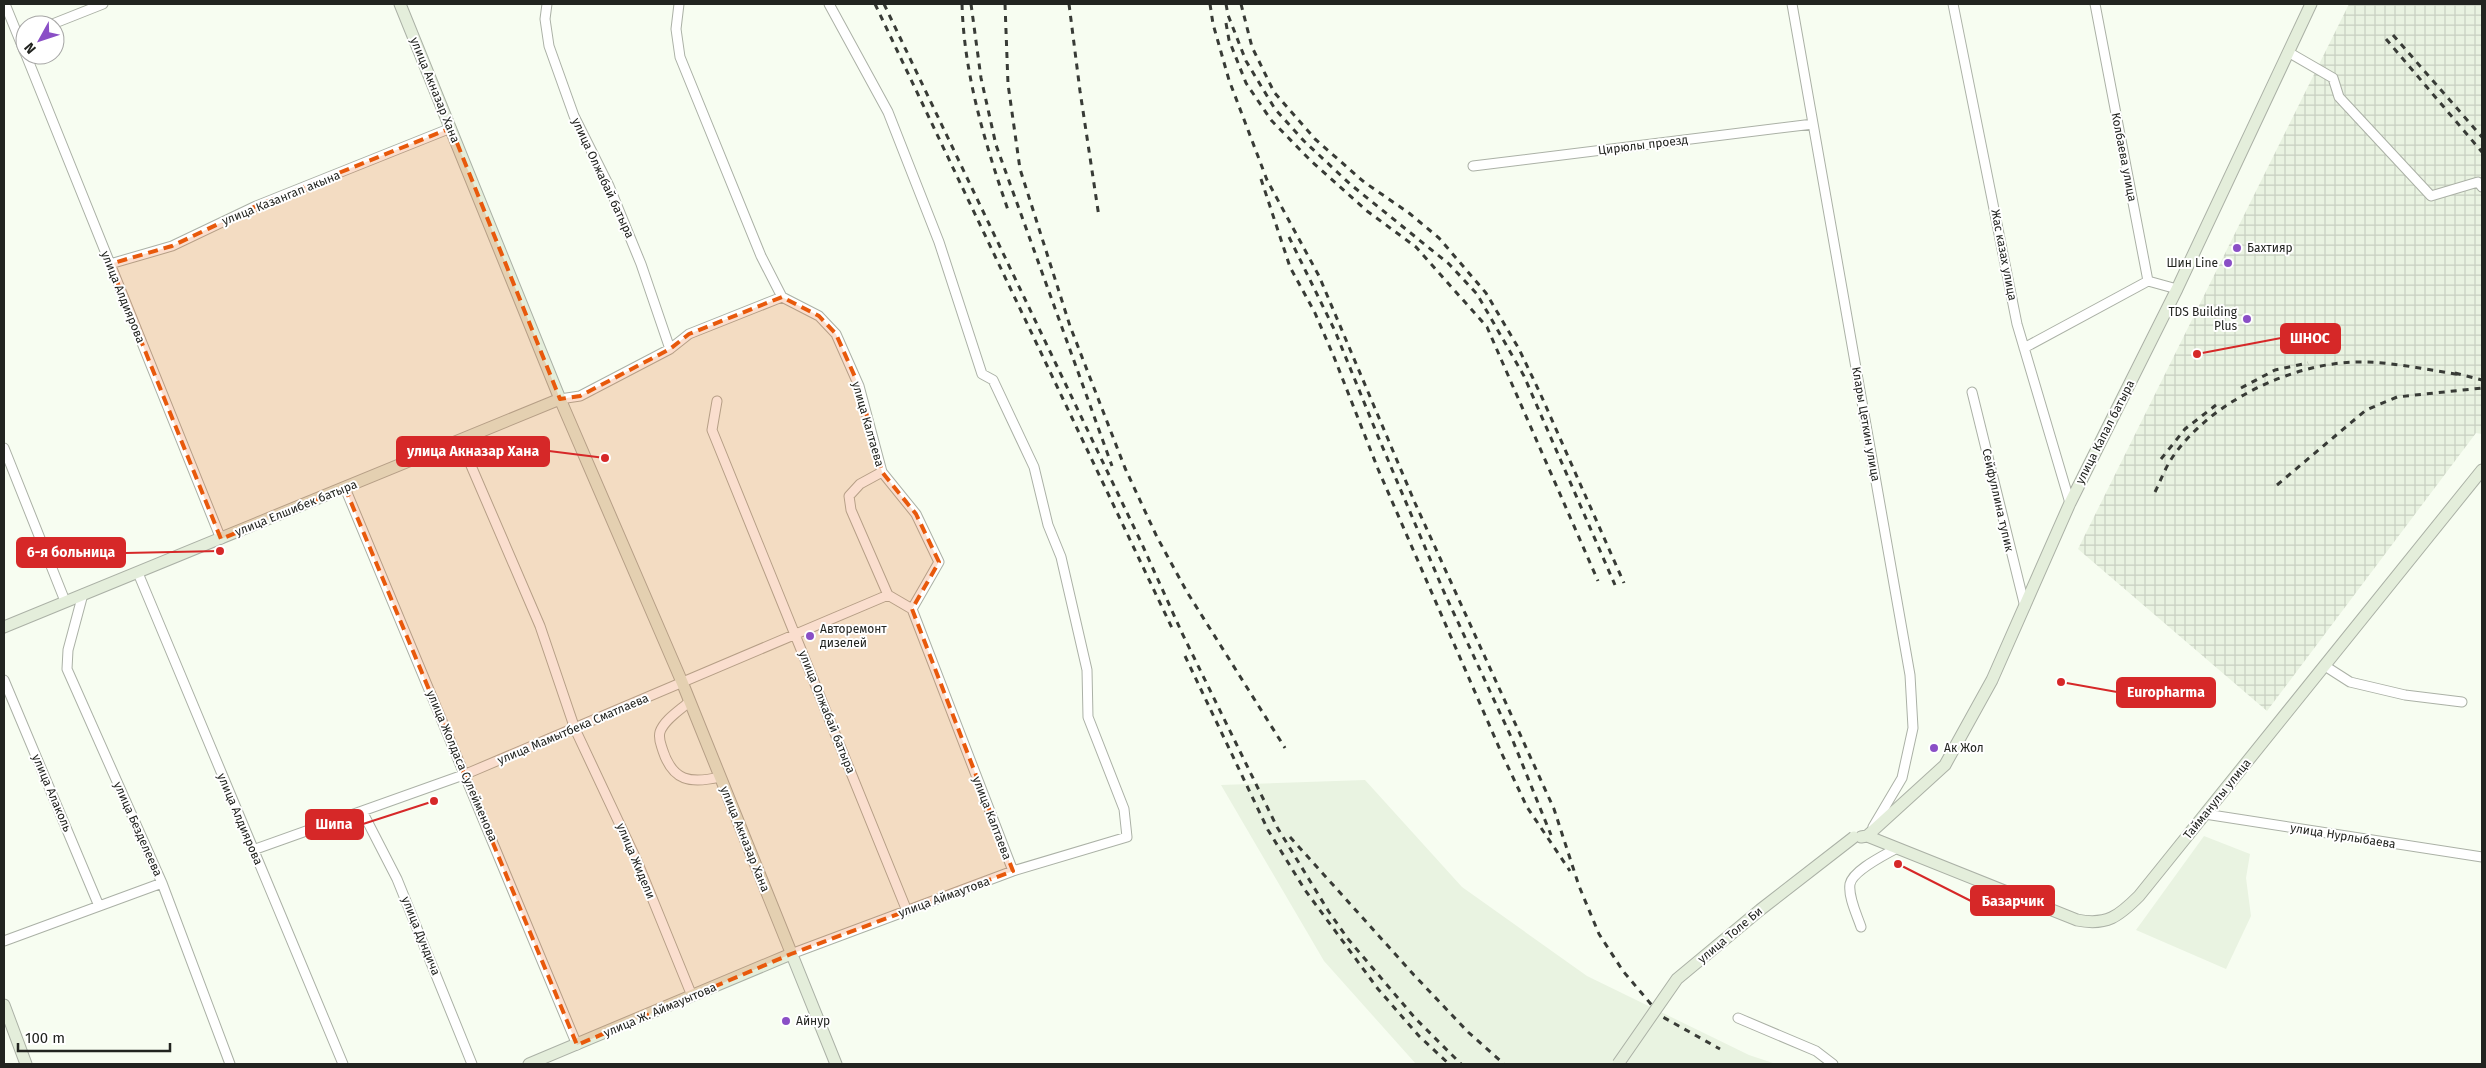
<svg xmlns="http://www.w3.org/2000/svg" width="2486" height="1068" viewBox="0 0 2486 1068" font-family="'Fira Sans',sans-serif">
  <defs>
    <pattern id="industrial-grid" width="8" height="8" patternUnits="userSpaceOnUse" patternTransform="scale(1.25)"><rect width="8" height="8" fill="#e9f3e1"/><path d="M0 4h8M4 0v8" fill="none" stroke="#c8d0c1"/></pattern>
  </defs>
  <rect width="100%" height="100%" fill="#f7fdf1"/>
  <path fill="#e9f3e1" d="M1365 780 1462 887 1587 976 1749 1055 1776 1064H1416L1324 961 1221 785Z
    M2204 836 2250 854 2246 878 2251 916 2226 969 2136 930Z"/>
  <path fill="url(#industrial-grid)" d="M2349 4H2482V434L2476 433 2267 711 2078 549Z"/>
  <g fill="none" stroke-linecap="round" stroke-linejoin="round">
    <defs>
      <path id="street" d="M5 4 25 53
        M547 4 545 19 549 46 574 116 609 186 641 264 670 349
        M679 4 676 29 680 57 761 256 782 297 819 316 836 334 859 386 882 472 860 484 849 496 851 510 888 595 912 609 1013 871
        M1792 4 1910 675 1913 728 1902 778 1873 827
        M1953 4 2017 324 2070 503
        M2095 4 2148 281 2177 289
        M50 25 103 4
        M2288 52 2333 78 2339 97 2431 196 2478 182 2482 187
        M26 55 221 539
        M1473 166 1813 124
        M110 264 172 246 256 206 451 128
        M2024 348 2148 281
        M1972 392 2025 607
        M560 399 580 396 670 349 689 334 782 297
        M717 401 712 430 907 911
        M460 440 540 626 575 729 637 861 692 996
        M4 448 65 601
        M882 472 916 514 939 562 912 609
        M345 488 577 1045
        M138 573 343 1064
        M83 594 68 650 67 669 162 883 230 1064
        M2325 666 2350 682 2405 695 2462 702
        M4 680 99 906
        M689 702C680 710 664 720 660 732 658 739 661 744 663 751 673 781 690 784 720 777
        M362 811 397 879 472 1064
        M2205 814 2482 857
        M253 850 466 774 888 595
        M1861 927C1857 915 1848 897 1850 884 1853 870 1885 855 1897 848
        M4 941 162 883
        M791 954 1013 871 1127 837 1124 809 1088 717 1087 670 1061 557 1048 525 1034 467 993 380 982 374 939 242 888 112 829 4
        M1738 1018 1816 1051 1833 1064"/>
      <path id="secondary" d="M400 4 560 399 682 682 836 1064
        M4 627 560 399
        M1867 836 1945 765 1992 680 2070 503 2177 289 2311 4
        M1861 837 1867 836 2077 920C2107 926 2119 916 2139 896L2482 470
        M4 1005 26 1064
        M529 1064 791 954"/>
    </defs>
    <use href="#street" stroke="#abb1a6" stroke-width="11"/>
    <use href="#secondary" stroke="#abb1a6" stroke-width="13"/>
    <use href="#street" stroke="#fff" stroke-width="9"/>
    <use href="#secondary" stroke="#e4eedb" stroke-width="11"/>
    <path stroke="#383b36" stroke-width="3" stroke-dasharray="6 6" stroke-linecap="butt" d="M875 4 1172 628
      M884 4 1141 542 1182 633 1277 827 1329 912 1348 939 1415 1018 1461 1064
      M962 4C964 75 985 143 1008 210
      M971 4 981 78 996 145 1112 466
      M1005 4 1008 84 1020 169 1070 326 1125 468 1157 537 1187 592 1285 748
      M1069 4 1080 91 1099 217
      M1210 4 1213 24 1229 80 1267 180 1319 276 1415 503 1554 809 1579 886 1599 934 1623 971 1661 1016 1720 1049
      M1226 4 1228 15 1246 61 1275 109 1304 141 1350 184 1449 264 1477 294 1524 376 1615 585
      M1241 4 1252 47 1274 92 1315 139 1364 182 1409 213 1439 238 1486 293 1519 349 1540 393 1624 583
      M1226 23 1229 40 1246 83 1271 120 1311 161 1367 211 1416 247 1487 327 1598 581
      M2393 35 2482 137
      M2386 39 2482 152
      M1261 179 1290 267 1315 313 1334 357 1378 469 1501 752 1527 807 1570 871
      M1289 237 1335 331 1377 434 1444 592 1513 741 1551 835
      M2455 373 2482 380
      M2241 388 2275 370 2308 363
      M2161 459 2185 429 2216 405
      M2277 485 2366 410 2397 397 2482 388
      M2155 492C2160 482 2164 471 2170 461 2206 404 2289 364 2355 362 2390 361 2427 370 2462 375
      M1185 656 1268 830 1305 890 1378 989 1419 1036 1449 1064
      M1290 837 1414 975 1468 1032 1504 1064"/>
    <defs>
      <path id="secondary-bridge" d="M1618 1064 1677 979 1760 910 1854 837"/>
    </defs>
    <use href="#secondary-bridge" stroke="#abb1a6" stroke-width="13" stroke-linecap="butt"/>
    <use href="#secondary-bridge" stroke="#e4eedb" stroke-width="11"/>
  </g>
  <path fill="#e8590c" fill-opacity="0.2" stroke="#e8590c" stroke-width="4" stroke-dasharray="10 6" stroke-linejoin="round" d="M451 128 560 399 580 396 670 349 689 334 782 297 819 316 836 334 859 386 882 472 916 514 939 562 912 609 1013 871 791 954 577 1045 345 488 221 539 110 264 172 246 256 206Z"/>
  <g fill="#8a4fc6" stroke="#fff" stroke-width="2">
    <circle cx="2237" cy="248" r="5"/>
    <circle cx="2228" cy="263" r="5"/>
    <circle cx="2247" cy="319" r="5"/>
    <circle cx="810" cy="636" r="5"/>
    <circle cx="1934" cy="748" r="5"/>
    <circle cx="786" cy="1021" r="5"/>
  </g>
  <g text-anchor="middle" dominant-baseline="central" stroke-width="4" stroke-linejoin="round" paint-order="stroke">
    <g font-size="12" fill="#222420" stroke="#fff">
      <text transform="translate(435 90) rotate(68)">улица Акназар Хана</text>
      <text transform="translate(1643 145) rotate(-7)">Цирюлы проезд</text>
      <text transform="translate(2124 157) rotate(79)">Колбаева улица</text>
      <text transform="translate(603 178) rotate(65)">улица Олжабай батыра</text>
      <text transform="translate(281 198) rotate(-22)">улица Казангап акына</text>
      <text transform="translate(2004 255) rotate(79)">Жас казах улица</text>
      <text transform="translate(123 297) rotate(68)">улица Алдиярова</text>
      <text transform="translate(868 424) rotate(74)">улица Калтаева</text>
      <text transform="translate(1866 424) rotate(80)">Клары Цеткин улица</text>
      <text transform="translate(2105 432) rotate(-63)">улица Капал батыра</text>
      <text transform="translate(1998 500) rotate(77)">Сейфуллина тупик</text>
      <text transform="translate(296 508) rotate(-22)">улица Елшибек батыра</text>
      <text transform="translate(827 712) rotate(68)">улица Олжабай батыра</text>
      <text transform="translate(573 729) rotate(-23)">улица Мамытбека Сматлаева</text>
      <text transform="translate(462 766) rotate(67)">улица Жолдаса Сулейменова</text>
      <text transform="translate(52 793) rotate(67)">улица Алаколь</text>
      <text transform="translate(2217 799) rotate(-51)">Тайманулы улица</text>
      <text transform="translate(992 818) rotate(69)">улица Калтаева</text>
      <text transform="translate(240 819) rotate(67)">улица Алдиярова</text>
      <text transform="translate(138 829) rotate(66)">улица Безделеева</text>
      <text transform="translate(2343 836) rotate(9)">улица Нурлыбаева</text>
      <text transform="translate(745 839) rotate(68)">улица Акназар Хана</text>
      <text transform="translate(636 861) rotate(67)">улица Жидели</text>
      <text transform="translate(944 897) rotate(-20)">улица Аймаутова</text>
      <text transform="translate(1730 935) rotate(-40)">улица Толе Би</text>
      <text transform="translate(421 936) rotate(68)">улица Дундича</text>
      <text transform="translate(660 1010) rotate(-23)">улица Ж. Аймауытова</text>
    </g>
    <g font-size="12" fill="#222420" stroke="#fff" text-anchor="start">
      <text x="2247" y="248">Бахтияр</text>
      <text x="2218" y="263" text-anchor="end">Шин Line</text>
      <text x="2237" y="312" text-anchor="end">TDS Building<tspan x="2237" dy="14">Plus</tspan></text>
      <text x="820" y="629">Авторемонт<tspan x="820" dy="14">дизелей</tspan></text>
      <text x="1944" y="748">Ак Жол</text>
      <text x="796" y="1021">Айнур</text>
    </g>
  </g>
  <path fill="none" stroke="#d62828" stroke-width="2" d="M2197 354L2281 338M605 458L549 451M220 551L125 553M2061 682L2117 692M434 801L363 824M1898 864L1971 901"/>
  <g fill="#d62828" stroke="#fff" stroke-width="2">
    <circle cx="2197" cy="354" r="5"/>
    <circle cx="605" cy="458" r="5"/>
    <circle cx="220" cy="551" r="5"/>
    <circle cx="2061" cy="682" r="5"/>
    <circle cx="434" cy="801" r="5"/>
    <circle cx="1898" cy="864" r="5"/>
  </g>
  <g fill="#d62828" stroke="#d62828" stroke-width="2">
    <rect x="2281" y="324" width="59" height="29" rx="5"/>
    <rect x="397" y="437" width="152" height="29" rx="5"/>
    <rect x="17" y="538" width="108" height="29" rx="5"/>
    <rect x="2117" y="678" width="98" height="29" rx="5"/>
    <rect x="306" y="810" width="57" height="29" rx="5"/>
    <rect x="1971" y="886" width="83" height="29" rx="5"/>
  </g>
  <g font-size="14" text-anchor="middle" font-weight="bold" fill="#fff">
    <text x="2310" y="343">ШНОС</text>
    <text x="473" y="456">улица Акназар Хана</text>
    <text x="71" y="557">6-я больница</text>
    <text x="2166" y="697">Europharma</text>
    <text x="334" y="829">Шипа</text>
    <text x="2013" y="906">Базарчик</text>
  </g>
  <rect width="2486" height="1068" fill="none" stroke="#222420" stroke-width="10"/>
  <g transform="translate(40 40) rotate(230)"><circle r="24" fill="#ffffff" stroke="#a7a7a6"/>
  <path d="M0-4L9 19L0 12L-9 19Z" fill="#8a4fc6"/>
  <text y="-8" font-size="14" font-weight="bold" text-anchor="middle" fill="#222420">N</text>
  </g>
  <path d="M18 1043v8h152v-8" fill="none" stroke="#222420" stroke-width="2.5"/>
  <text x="25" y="1043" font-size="15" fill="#222420" stroke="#ffffff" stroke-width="4" paint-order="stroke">100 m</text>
</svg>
